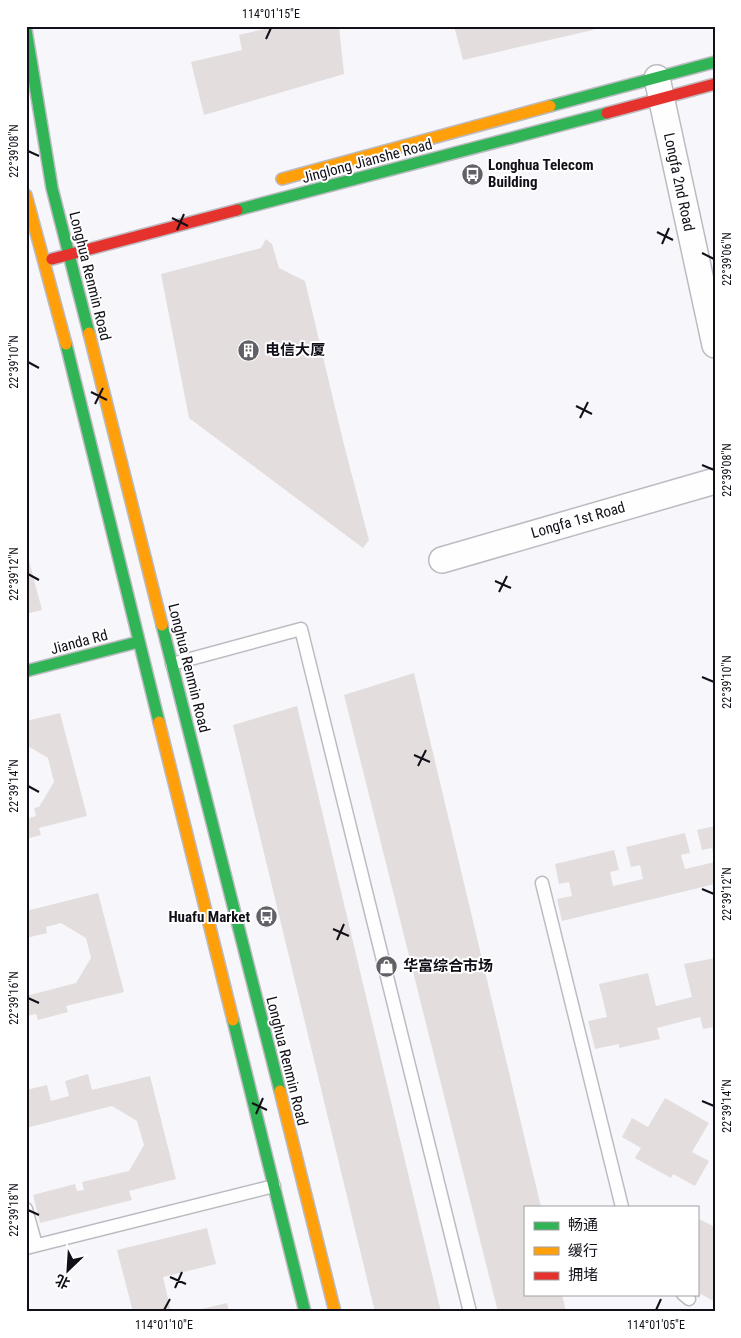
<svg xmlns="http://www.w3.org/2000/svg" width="741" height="1338" viewBox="0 0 741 1338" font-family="'Roboto Condensed','Noto Sans SC',sans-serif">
  <rect width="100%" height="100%" fill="#f6f6fb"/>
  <path fill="#e3dedd" d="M277 26H339L344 74 204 115 191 62 242 50 239 35Z
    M454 26H592L593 30 463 60Z
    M266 239 272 244 279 268 305 281 344 445 369 540 363 548 189 418 161 274 261 248Z
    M26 549 42 610 26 614Z
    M414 673 541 1207H525V1294H562L566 1312H498L344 695Z
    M297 706 441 1312H375L233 725Z
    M60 713 87 816 39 828 41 835 26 839V819L36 816 34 808 39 807 54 782 48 758 26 745V721Z
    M715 826V858H714L712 848 702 850 697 830Z
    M685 833 690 853 681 855 685 869 715 862V884L562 921 557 899 572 896 569 882 559 884 555 864 614 850 619 870 610 872 613 886 643 879 640 865 631 867 626 847Z
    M98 893 124 992 66 1006 68 1012 38 1020 36 1014 26 1016V996L76 983 91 958 86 938 61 923 46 927 47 933 26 938V911Z
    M715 958V1027L703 1029 700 1017 657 1028 660 1039 619 1048V1044L595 1049 588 1021 607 1017 599 984 648 973 656 1006 692 997 684 964Z
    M88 1074 92 1090 150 1076 176 1179 129 1191 132 1200 40 1223 33 1195 75 1184 77 1191 84 1190 82 1182 129 1171 144 1145 137 1121 112 1106 26 1128V1107H27L26 1090 47 1085 51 1101 69 1096 65 1081Z
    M665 1098 709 1123 692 1152 709 1161 695 1186 673 1174 671 1178 635 1158 641 1148 622 1137 632 1118 648 1127Z
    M697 1218 715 1227V1302L701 1294 699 1298 692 1294H697Z
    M207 1228 216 1264 163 1277 171 1312H133L117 1250Z
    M227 1303 229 1312H193V1311Z"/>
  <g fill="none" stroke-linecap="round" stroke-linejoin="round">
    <defs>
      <path id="lane" d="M172 664 301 629 470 1312
        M542 883 622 1207
        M26 1209 36 1245
        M26 1248 274 1186
        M683 1294 689 1299"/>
      <path id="street" d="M657 78 715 345
        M442 560 715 481"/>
      <path id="fast" d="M26 30 52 188 89 333
        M550 106 715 62
        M237 210 607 113
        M66 344 159 722
        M162 625 280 1091
        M26 671 138 642
        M233 1020 305 1312"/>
      <path id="slow" d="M282 179 550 106
        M26 195 66 344
        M89 333 162 625
        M159 722 233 1020
        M280 1091 335 1312"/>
      <path id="jam" d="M607 113 715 84
        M52 259 237 210"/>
    </defs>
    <use href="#lane" stroke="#bcbbc2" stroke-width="15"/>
    <use href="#street" stroke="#bcbbc2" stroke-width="28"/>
    <use href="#fast" stroke="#bcbbc2" stroke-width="14"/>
    <use href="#slow" stroke="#bcbbc2" stroke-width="14"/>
    <use href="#jam" stroke="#bcbbc2" stroke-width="14"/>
    <use href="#lane" stroke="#fefefe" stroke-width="12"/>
    <use href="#street" stroke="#fefefe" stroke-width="25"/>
    <use href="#fast" stroke="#30b455" stroke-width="11"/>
    <use href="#slow" stroke="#ff9f0a" stroke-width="11"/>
    <use href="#jam" stroke="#e5322d" stroke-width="11"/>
  </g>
  <path fill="none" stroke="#120f18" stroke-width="2" d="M266 39 271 28M28 151 39 156M172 218 188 226M177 230 184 214M657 232 673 240M662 244 669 228M702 253 714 259M28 362 39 368M91 392 107 400M95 404 103 388M576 406 592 414M580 418 588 402M702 465 714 470M28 574 39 580M495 581 511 588M499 592 507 576M702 677 714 682M414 755 430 762M418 766 426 750M28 786 39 792M702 889 714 894M333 929 349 936M337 940 344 924M28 998 39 1003M702 1101 714 1106M252 1103 267 1110M256 1114 263 1098M28 1210 39 1215M170 1277 186 1284M175 1288 182 1272M164 1310 170 1299M656 1310 661 1299"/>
  <defs>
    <symbol id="bus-disc" viewBox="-11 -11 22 22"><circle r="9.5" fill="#626067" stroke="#fff"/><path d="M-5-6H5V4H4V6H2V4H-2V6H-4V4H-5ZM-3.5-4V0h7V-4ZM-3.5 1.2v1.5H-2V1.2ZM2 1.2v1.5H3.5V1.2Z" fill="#fff"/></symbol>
    <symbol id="building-disc" viewBox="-11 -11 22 22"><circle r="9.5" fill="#626067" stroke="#fff"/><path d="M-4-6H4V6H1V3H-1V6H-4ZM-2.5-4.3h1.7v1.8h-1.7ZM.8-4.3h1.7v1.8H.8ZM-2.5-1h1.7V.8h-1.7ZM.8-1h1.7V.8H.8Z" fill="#fff"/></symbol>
    <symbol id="shop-disc" viewBox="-11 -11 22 22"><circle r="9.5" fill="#626067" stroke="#fff"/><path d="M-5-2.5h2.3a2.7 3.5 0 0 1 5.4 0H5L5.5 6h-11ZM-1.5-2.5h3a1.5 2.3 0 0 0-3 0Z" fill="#fff"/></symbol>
  </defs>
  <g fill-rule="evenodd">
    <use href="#bus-disc" x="460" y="162" width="25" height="25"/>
    <use href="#building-disc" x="236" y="338" width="25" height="25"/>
    <use href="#bus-disc" x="254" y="904" width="25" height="25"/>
    <use href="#shop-disc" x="374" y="954" width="25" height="25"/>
  </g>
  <g text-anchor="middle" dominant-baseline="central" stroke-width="4" stroke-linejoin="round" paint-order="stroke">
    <g font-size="15" fill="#120f18" stroke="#fff">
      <text transform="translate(367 161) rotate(-15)">Jinglong Jianshe Road</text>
      <text transform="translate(679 182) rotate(78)">Longfa 2nd Road</text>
      <text transform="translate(90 276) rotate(76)">Longhua Renmin Road</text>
      <text transform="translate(578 520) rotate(-16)">Longfa 1st Road</text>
      <text transform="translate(79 642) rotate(-15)">Jianda Rd</text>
      <text transform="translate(189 668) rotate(76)">Longhua Renmin Road</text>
      <text transform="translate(287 1061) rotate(76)">Longhua Renmin Road</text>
    </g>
    <g font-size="15" font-weight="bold" fill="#120f18" stroke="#fff" text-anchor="start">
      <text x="488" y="165">Longhua Telecom<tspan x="488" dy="17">Building</tspan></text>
      <text x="265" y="350">电信大厦</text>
      <text x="250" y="917" text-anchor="end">Huafu Market</text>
      <text x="403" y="966">华富综合市场</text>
    </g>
  </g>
  <rect width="741" height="1338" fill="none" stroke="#ffffff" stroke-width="55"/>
  <rect x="524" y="1206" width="175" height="90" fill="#ffffff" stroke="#a09fa3"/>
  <rect x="534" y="1222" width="25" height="8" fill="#30b455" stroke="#a09fa3"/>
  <text x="568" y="1230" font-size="15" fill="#120f18">畅通</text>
  <rect x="534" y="1247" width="25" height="8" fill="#ff9f0a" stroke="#a09fa3"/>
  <text x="568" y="1256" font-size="15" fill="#120f18">缓行</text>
  <rect x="534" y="1272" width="25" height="8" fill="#e5322d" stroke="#a09fa3"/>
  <text x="568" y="1280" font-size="15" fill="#120f18">拥堵</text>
  <g transform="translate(68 1270) rotate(205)" stroke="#ffffff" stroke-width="4" paint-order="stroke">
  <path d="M0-4L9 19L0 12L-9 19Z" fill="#120f18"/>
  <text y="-8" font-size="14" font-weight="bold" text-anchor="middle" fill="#120f18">北</text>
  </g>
  <rect x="28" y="28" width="686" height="1282" fill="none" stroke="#120f18" stroke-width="2"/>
  <g font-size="12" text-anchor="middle" fill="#120f18">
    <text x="271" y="18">114°01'15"E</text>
    <text transform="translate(14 151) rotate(-90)" y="4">22°39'08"N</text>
    <text transform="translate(727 259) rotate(-90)" y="4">22°39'06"N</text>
    <text transform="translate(14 362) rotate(-90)" y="4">22°39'10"N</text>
    <text transform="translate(727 470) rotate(-90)" y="4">22°39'08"N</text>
    <text transform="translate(14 574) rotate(-90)" y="4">22°39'12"N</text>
    <text transform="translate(727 682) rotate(-90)" y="4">22°39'10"N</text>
    <text transform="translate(14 786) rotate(-90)" y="4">22°39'14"N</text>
    <text transform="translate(727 894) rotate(-90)" y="4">22°39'12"N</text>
    <text transform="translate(14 998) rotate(-90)" y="4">22°39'16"N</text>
    <text transform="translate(727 1106) rotate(-90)" y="4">22°39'14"N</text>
    <text transform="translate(14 1210) rotate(-90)" y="4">22°39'18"N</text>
    <text x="164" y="1329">114°01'10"E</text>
    <text x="656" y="1329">114°01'05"E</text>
  </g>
</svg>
